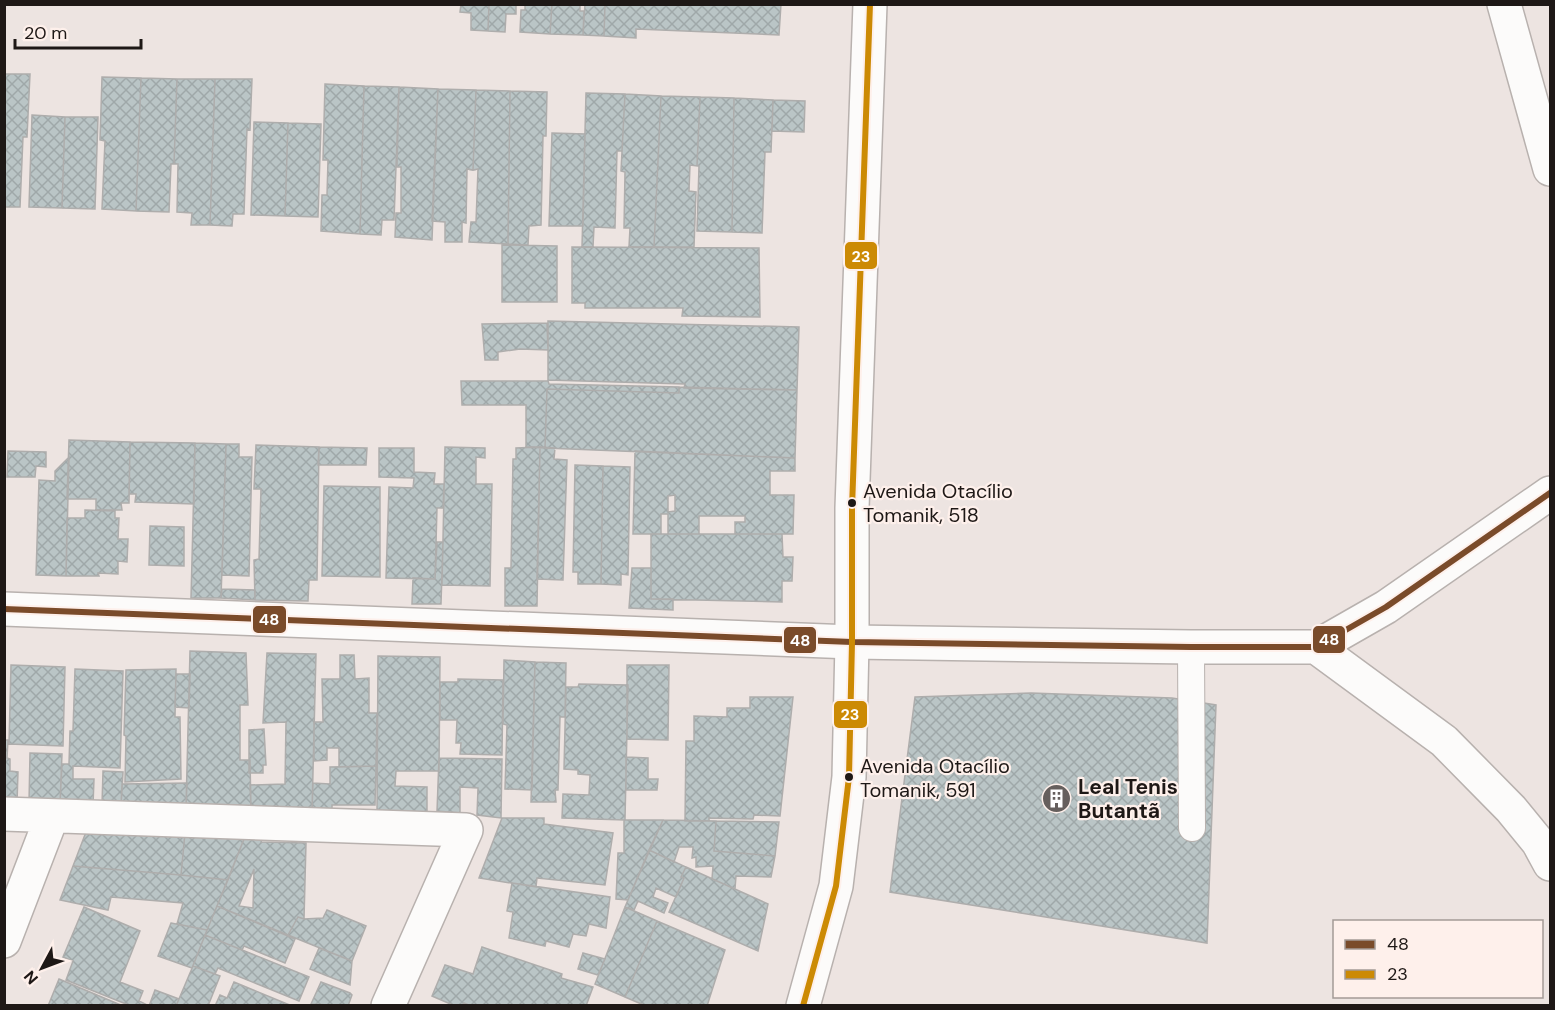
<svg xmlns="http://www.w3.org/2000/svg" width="1555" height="1010" viewBox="0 0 1555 1010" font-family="'DM Sans',sans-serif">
  <defs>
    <pattern id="building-cross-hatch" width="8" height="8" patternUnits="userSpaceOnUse" patternTransform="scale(1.5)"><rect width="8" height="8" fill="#bac5c6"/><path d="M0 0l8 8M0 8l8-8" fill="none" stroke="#9fa8a9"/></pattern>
  </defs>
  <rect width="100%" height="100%" fill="#ede4e1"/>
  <path fill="url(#building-cross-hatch)" stroke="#aeadac" stroke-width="1.5" fill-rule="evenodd" d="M461 4H489L488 31 471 30V13L460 12Z
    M489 4H516V14H506L505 32 488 31Z
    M525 4H552L550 34 520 32 521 10H525Z
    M552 4H580V11H584L583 35 550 34Z
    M585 4H605L604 36 583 35Z
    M605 4H781L779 35 636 29V38L604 36Z
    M4 74H30L27 137H23L20 207H4Z
    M102 77 141 78 136 211 102 209 105 141 100 140Z
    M141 78 177 79 174 164H171L169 212 136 211Z
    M177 79H215L210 225H191L192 213 177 212 178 164H174Z
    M215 79H252L250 130 247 129 244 214H233L232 226 210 225Z
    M325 84 364 86 360 234 321 231 322 195H327L328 160H323Z
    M364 86 399 87 394 220H382L381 235 360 234Z
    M399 87 438 89 432 240 395 237 396 213H401V167H397Z
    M438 89 476 90 473 170 467 169 466 223 462 222V242H445V222L432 221Z
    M476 90 510 91 508 244 469 242 471 222H476L478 169 473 170Z
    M510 91 547 92 546 136H543L541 225 529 226 528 245 508 244Z
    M586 93 625 94 622 151H617L615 228 594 227 593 247H582Z
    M625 94 661 96 654 247H629L630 228H624L625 172 621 171Z
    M661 96 700 97 697 166 690 165 689 191 696 192 694 247H654Z
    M700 97 734 98 732 232 697 231 699 166H697Z
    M734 98 773 100 771 152H765L762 233 732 232Z
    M773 100 805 101 804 132 772 131Z
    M32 115 65 117 62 208 29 207Z
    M65 117H98L95 209 62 208Z
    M254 122 288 123 285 216 251 215Z
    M288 123 321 124 318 217 285 216Z
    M552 133 585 134 583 226H549Z
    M502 245 557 246V302H502Z
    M572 247 759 248 760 317 682 316 683 308H585V303H572Z
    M548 321 799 327 797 390 684 388 685 384 548 380Z
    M547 323 548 350 520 349 498 352V360H485L482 324Z
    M461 381H548L549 384 679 387V393L547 389 545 448 526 447V405H462Z
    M679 387 797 390 795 458 545 448 547 389 679 393Z
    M69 440 130 442 129 503H121L122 510H96V499H67Z
    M130 442 195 443 194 504 135 502 136 494H129Z
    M195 443 226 444 221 598H191Z
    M226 444H239V457H252L249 576 222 575Z
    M256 445 319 447 317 580H309L308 601 255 600 254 560 259 559 261 489H254Z
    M319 447 367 448 366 465H318Z
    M445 447 485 448V458L476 457V484H492L490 586 442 585Z
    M540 447 537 606H505V568H511L513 459H516V448Z
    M540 447 555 448 554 459 567 460 563 580 537 579Z
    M379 448H414V472L435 473 434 484H444L443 508H437L435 579 386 578 389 487 413 488 414 478 379 477Z
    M8 451 46 452V467L36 466 35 477H7Z
    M635 451 795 458V471H770V495H794L793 534H735V522H745V516H699V534H668V514H661V534H633ZM675 495V511L668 512V496Z
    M69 457 66 576 36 575 39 480 55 481V471Z
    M575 465 603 466 601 584H578V572H573Z
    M603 466 630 467 628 575 621 574V585L601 584Z
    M324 486 380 487V577L322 576Z
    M85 510 115 511V518H119L118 539H128L127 562 118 561V574L98 573 99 576H66L67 518H85Z
    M150 526 184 527V566L149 565Z
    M651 534H782L783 557H793L792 581H782V602L651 599Z
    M437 542H443L441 604H412L413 578 435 579Z
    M632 568H651V599H673V610L629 608Z
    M222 589 255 590V600L221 598Z
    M190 651 246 653 248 705H240V760H250L251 809 186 807Z
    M267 653 316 654 312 811 251 809 250 785 285 784 286 722 263 723Z
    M340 655H354L355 679 369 678V713H377L376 766 339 767V748H327V760L314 761V722H323L322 679H340Z
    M378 656 440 657 439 771H396L395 786 427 787V813L377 814Z
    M504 660 535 662 532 790 505 789 507 725 503 724Z
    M535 662 566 663 565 717H560L558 790H555L556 802H531Z
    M11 665 65 667 63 746 9 744Z
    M627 665H669L668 740 627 739Z
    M75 669 123 671 120 768 73 766V779H94L93 805 60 804 62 764H69L70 731H73Z
    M176 669 175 717H180L181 779 125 782 126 736 124 735 126 670Z
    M176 674H190L189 708 175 707Z
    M458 679 503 680 502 755 460 754 461 743H456L457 720H440V682H458Z
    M579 684 628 685 625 820 562 818 563 794 589 795 590 775 578 774V770L564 769 566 687H578Z
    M1031 693 1172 698 1216 705 1207 943 890 892 915 697Z
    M750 697H793L780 816 754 815 753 819 709 818V821H685L686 741H694V716L727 717V708H750Z
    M264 729 266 765H263V773H249V730Z
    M4 740H8L7 758 10 759V771L18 772 17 803H4Z
    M30 753 62 754 60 804 29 803Z
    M626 757 648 758V779H658L657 790H626Z
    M439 758 502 759 501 818 477 815 478 788 460 787V813L437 811Z
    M376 766 375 805H332V811H312L313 783 330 784V767Z
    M103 771 123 772 121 806 102 805Z
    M187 783 186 807 121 806 122 784Z
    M502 818H544V824L613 833 605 885 537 878 536 887 479 878Z
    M624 820H663L628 900 616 899 618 853H624Z
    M663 820 716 821 714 851 775 856 771 877 736 876 735 889 712 879 713 866 696 867V857L692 858 693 847H679L674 862 649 850Z
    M716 821 779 822 775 856 714 851Z
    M86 832 185 833 181 875 73 866Z
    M185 833 246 834 228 880 181 875Z
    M246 834H264L261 842 306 843 304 919 298 917 288 935 217 906ZM254 869 253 908 239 906Z
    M649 850 686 867 681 877 684 878 676 897 656 888 653 897 668 903 664 913 638 901 634 910 625 907Z
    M73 866 181 875 228 880 207 930 177 924 183 903 111 897 108 910 60 900Z
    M686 867 768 904 758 951 669 912 684 878 681 877Z
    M512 883 610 897 606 928 589 924 586 936 573 934 569 947 546 941 545 946 509 938 513 912 507 911Z
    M217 906 295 939 285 963 244 946 242 950 205 935Z
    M84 907 140 931 120 982 143 991 139 1001 149 1006H131L66 980 73 961 63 957Z
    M625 907 657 921 625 997 595 984Z
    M327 910 366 926 352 961 288 935 298 917 304 919 323 918Z
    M657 921 725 950 707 1006H646L625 997Z
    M171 923 207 930 192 968 158 956Z
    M205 935 309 977 299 1001 218 968 215 974 193 966Z
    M482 947 562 974 561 978 593 987 586 1006H471L464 1003 462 1006H455L432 996 445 965 473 974Z
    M319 948 352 961 350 985 310 969Z
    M583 953 605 959 598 975 578 969Z
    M193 966 220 976 208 1006H176Z
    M59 979 123 1006H48Z
    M234 982 292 1006H215L220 995 227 998Z
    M321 982 350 993 352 995 348 1006 311 1004Z
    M155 990 179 999 176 1006H149Z"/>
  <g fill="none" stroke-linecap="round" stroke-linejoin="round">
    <defs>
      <path id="lane" d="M1191 647 1192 828"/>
      <path id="street" d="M1504 4 1550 169
        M4 609 852 642 1191 647H1316L1386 607 1550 493
        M1316 647 1444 741 1511 809 1538 842 1550 864
        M4 814 466 830 388 1006
        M4 941 52 816"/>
      <path id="secondary" d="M803 1006 836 886 849 777 852 642V508L870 4"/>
    </defs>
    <use href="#lane" stroke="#b8b1ae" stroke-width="28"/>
    <use href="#street" stroke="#b8b1ae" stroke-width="36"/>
    <use href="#secondary" stroke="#b8b1ae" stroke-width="36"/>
    <use href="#lane" stroke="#fcfbfa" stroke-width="26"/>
    <use href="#street" stroke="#fcfbfa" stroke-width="33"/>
    <use href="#secondary" stroke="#fcfbfa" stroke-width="33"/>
    <defs>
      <path id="bus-1" d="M4 609 852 642 1191 647H1316L1386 607 1550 493"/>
      <path id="bus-2" d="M803 1006 836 886 849 777 852 642V508L870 4"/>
    </defs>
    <use href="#bus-1" stroke="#fef0eb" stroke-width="10"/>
    <use href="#bus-2" stroke="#fef0eb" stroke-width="10"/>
    <use href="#bus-1" stroke="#7a4b2a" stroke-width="6"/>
    <use href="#bus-2" stroke="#cc8a04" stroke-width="6"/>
  </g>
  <defs>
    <symbol id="building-disc" viewBox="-11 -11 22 22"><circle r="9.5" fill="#665f5d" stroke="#fef0eb"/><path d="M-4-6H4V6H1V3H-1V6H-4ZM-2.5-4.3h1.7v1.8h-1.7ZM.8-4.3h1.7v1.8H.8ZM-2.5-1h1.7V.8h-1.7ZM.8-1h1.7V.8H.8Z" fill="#fff"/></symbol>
  </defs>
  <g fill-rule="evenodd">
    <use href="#building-disc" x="1040" y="782" width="33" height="33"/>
  </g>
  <g fill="#1e1816" stroke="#fef0eb" stroke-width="2">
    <circle cx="852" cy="503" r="5"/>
    <circle cx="849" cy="777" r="5"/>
  </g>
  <g text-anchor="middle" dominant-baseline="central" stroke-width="4.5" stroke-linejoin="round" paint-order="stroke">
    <g font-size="20" fill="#1e1816" stroke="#fef0eb" text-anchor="start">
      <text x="863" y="491">Avenida Otacílio<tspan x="863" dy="24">Tomanik, 518</tspan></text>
      <text x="860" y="766">Avenida Otacílio<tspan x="860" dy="24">Tomanik, 591</tspan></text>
    </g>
    <g font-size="21" font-weight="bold" fill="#1e1816" stroke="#fef0eb" text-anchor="start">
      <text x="1078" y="787">Leal Tenis<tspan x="1078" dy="24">Butantã</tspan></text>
    </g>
  </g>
  <g stroke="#fef0eb" stroke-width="2">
    <rect x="844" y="241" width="34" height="29" rx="6" fill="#cc8a04"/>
    <rect x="252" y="605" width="35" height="29" rx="6" fill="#7a4b2a"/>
    <rect x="1312" y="625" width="34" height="29" rx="6" fill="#7a4b2a"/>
    <rect x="783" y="626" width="34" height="28" rx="6" fill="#7a4b2a"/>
    <rect x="833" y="700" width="35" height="29" rx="6" fill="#cc8a04"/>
  </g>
  <g font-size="16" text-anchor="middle" font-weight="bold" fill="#fff">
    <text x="861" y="262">23</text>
    <text x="269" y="625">48</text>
    <text x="1329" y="645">48</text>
    <text x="800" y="646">48</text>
    <text x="850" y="720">23</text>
  </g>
  <rect width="1555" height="1010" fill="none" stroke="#1e1816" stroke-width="12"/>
  <rect x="1333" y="920" width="210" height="78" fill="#fef0eb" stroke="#a49a96" stroke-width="1.5"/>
  <rect x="1345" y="940" width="30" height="9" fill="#7a4b2a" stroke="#a49a96" stroke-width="1.5"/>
  <text x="1387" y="950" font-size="18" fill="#1e1816">48</text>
  <rect x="1345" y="970" width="30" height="9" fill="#cc8a04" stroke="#a49a96" stroke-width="1.5"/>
  <text x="1387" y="980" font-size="18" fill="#1e1816">23</text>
  <g transform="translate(42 968) rotate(229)" stroke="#fef0eb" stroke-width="4.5" paint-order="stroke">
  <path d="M0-4.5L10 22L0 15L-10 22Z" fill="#1e1816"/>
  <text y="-9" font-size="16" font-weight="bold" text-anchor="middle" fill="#1e1816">N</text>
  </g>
  <path d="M15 39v9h126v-9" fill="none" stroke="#1e1816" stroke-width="3"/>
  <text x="24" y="39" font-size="18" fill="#1e1816" stroke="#fef0eb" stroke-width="4.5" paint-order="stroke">20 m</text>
</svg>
